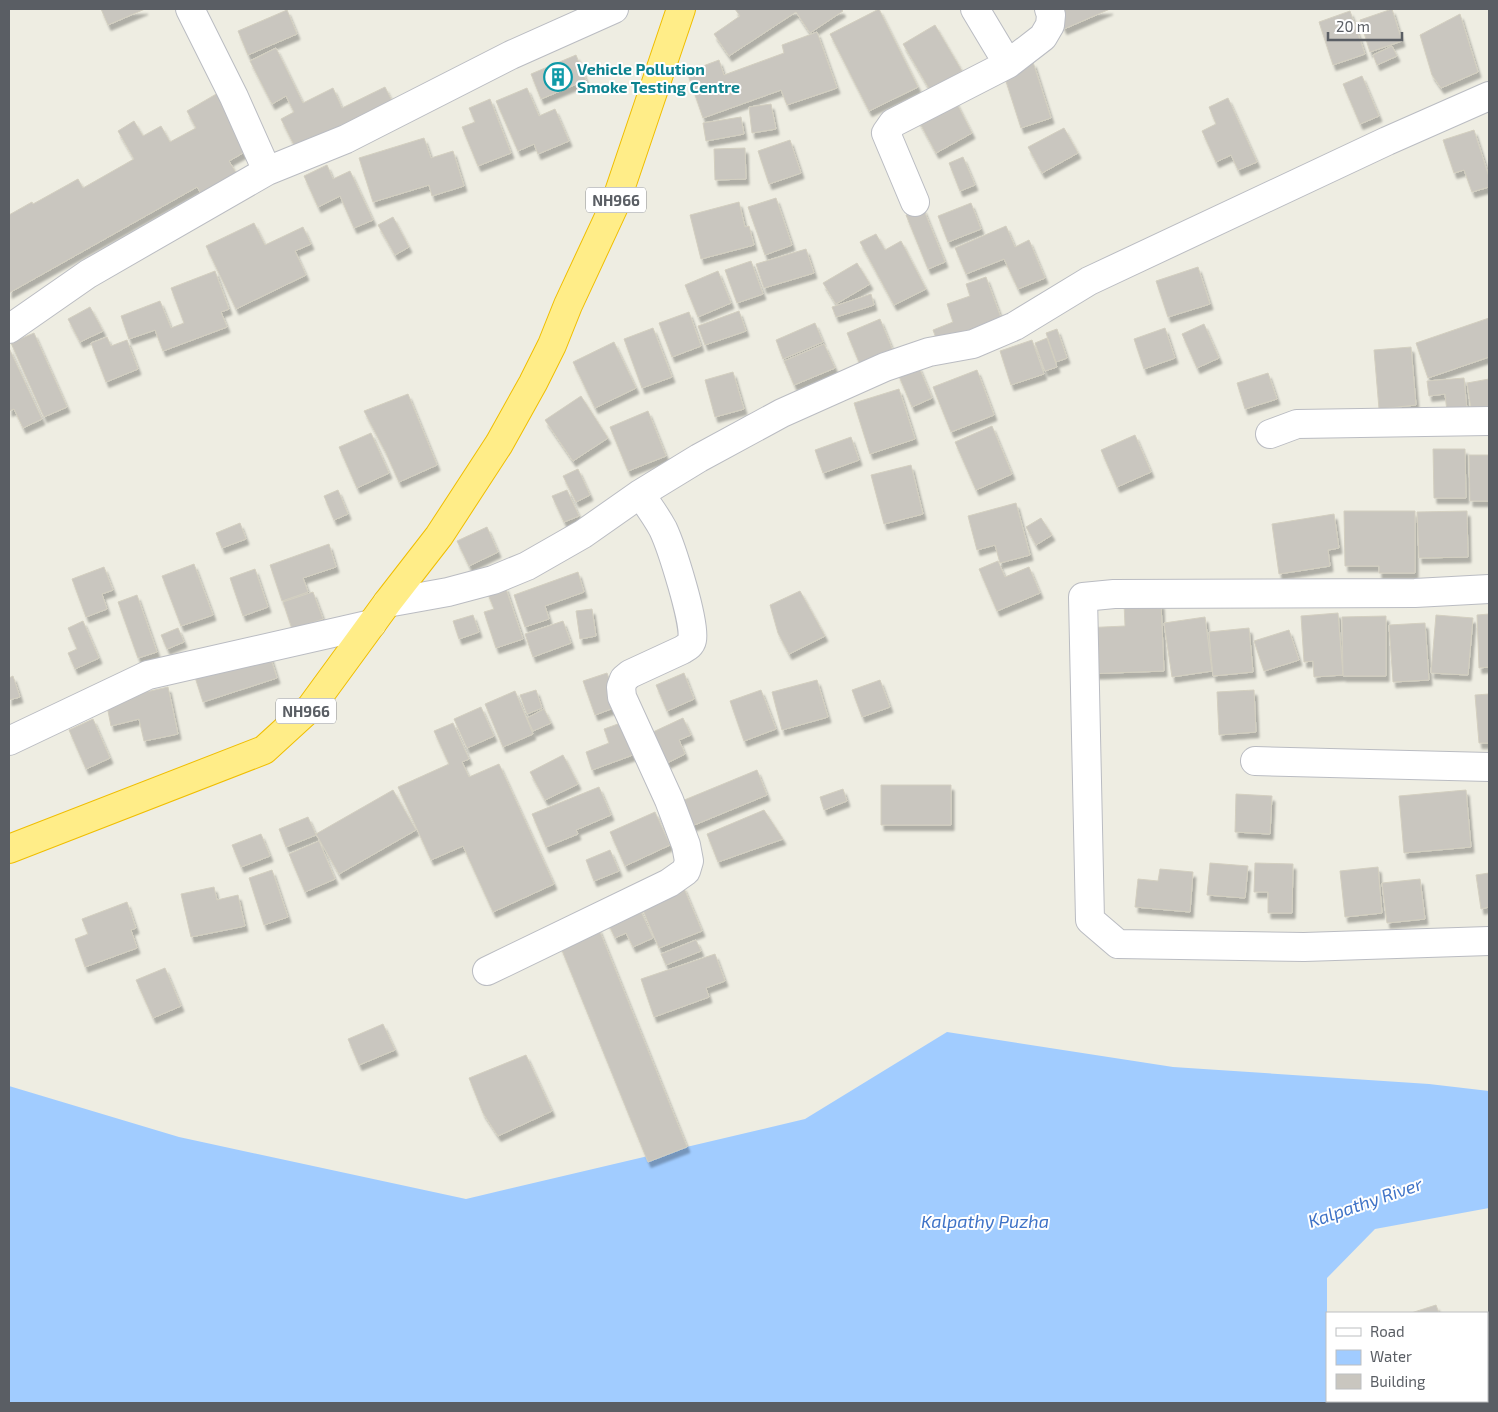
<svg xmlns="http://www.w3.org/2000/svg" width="1498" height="1412" viewBox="0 0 1498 1412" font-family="'Exo 2',sans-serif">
  <defs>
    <filter id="shadow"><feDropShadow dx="3" dy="5.5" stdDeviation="1" flood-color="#0004"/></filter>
  </defs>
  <rect width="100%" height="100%" fill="#eeede2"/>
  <path fill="#a1ccff" d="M947 1032 1173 1067 1429 1084 1489 1091V1208L1375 1229 1327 1278V1401H1365L1366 1403H9V1086L179 1137 466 1199 805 1119Z"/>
  <path fill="#c9c6bf" stroke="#d3cfc0" filter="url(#shadow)" d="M101 9H145L108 25Z
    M735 9H841L843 11 810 33 796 12 729 56 714 34 740 16Z
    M879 9 918 87 869 111 830 34Z
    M1055 9H1110L1064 29Z
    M1392 9 1402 41 1370 52 1360 20Z
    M287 10 297 34 248 55 238 31Z
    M1350 11 1365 54 1333 65 1319 22Z
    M1460 14 1478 72 1441 88 1432 75 1420 35Z
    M935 25 962 71 930 90 903 44Z
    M817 32 837 88 787 105 781 90 703 118 687 72 719 60 724 75 784 53 782 45Z
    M1392 46 1397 56 1377 65 1373 55Z
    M276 48 303 103 333 88 342 108 385 87 392 101 296 149 281 119 294 112 286 96 272 104 250 61Z
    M576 55 586 80 541 99 531 74Z
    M1033 62 1051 118 1021 128 1003 72Z
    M1362 76 1379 116 1360 124 1343 84Z
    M527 88 539 116 555 109 569 141 538 154 534 144 518 151 496 101Z
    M218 93 250 149 229 161 238 176 202 195 197 187 9 293V215L32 202 33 204 78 179 83 188 134 159 118 131 134 121 143 136 161 126 170 142 196 128 187 111Z
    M953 96 972 133 936 153 916 116Z
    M1228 98 1257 162 1238 170 1231 155 1216 162 1202 131 1216 124 1209 107Z
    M490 99 511 153 478 166 462 127 475 122 469 108Z
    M771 104 776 129 752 133 749 107Z
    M741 117 744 134 706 141 703 123Z
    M1064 128 1078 153 1042 173 1028 147Z
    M1474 130 1489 177V187L1472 192 1464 170 1454 173 1443 140Z
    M424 138 431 158 453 151 464 186 432 196 429 185 373 202 359 158Z
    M790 140 801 173 769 184 758 151Z
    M745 148 746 179 715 180 714 149Z
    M963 157 975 185 960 191 949 163Z
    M327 165 333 179 350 171 373 220 354 228 340 196 318 207 304 176Z
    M776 198 792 245 765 255 748 207Z
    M739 202 745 227 749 226 754 245 701 259 690 215Z
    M971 203 981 229 948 242 938 216Z
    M923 208 945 262 928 269 906 215Z
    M393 217 409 247 395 255 378 225Z
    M254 223 265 245 303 227 311 244 295 251 306 275 236 309 206 246Z
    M1006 226 1015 247 1029 240 1045 278 1018 289 1004 259 966 274 955 248Z
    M876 234 885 250 901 241 926 289 894 305 860 242Z
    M806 249 814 273 764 288 756 264Z
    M751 261 763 294 737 303 725 270Z
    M857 263 870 284 836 304 823 283Z
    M1198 267 1210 304 1168 317 1156 281Z
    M215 271 229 309 221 312 227 327 163 351 155 330 129 339 121 316 160 301 171 328 184 323 171 288Z
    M718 271 731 303 698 317 685 285Z
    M986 277 1004 326 940 349 933 330 953 322 947 304 970 296 966 284Z
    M871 294 874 305 836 317 832 307Z
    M90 307 103 331 80 342 68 319Z
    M739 311 746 331 705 345 698 326Z
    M689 312 701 346 672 357 659 323Z
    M1489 318V357L1428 378 1416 343Z
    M880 319 896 358 863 372 847 333Z
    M815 323 823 342 783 359 776 340Z
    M1204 324 1219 358 1197 368 1182 334Z
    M653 328 672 377 642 388 624 339Z
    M1165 328 1175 358 1144 369 1134 339Z
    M1057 329 1067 358 1056 362 1046 333Z
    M34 333 67 407 44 417 11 343Z
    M107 337 111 346 127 340 138 369 106 382 91 343Z
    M1047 338 1057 367 1045 371 1035 343Z
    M1032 340 1044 374 1011 385 1000 351Z
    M614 342 636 388 595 408 573 362Z
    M824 344 835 368 794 385 784 361Z
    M1411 347 1416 405 1379 409 1374 350Z
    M9 348 42 419 23 428 14 409 9 411Z
    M918 365 932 398 912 407 898 374Z
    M977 370 994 415 951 432 933 387Z
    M733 372 744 409 715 417 705 380Z
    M1268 373 1277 399 1245 409 1237 383Z
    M1464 378 1467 410 1447 412 1445 394 1429 396 1427 381Z
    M1489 379V406L1471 409 1467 383Z
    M899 389 915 439 870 454 854 403Z
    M408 394 437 465 399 482 386 453 364 411Z
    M581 396 608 438 573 461 545 420Z
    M648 411 666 456 628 471 610 427Z
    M992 426 1012 474 976 490 955 442Z
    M371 433 389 473 357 488 339 447Z
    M1135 435 1151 472 1117 487 1101 450Z
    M851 437 859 460 823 473 815 450Z
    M1433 449H1465L1466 498H1434Z
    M1469 455H1489V501H1470Z
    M911 465 923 514 884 524 871 475Z
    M578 469 590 495 576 502 563 476Z
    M338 490 348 514 334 520 324 496Z
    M567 490 579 516 564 522 552 496Z
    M1016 503 1030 555 1000 563 995 545 977 550 968 516Z
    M1344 511H1415V573H1379V566H1345Z
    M1467 511 1468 557 1419 558 1417 512Z
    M1334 514 1339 548 1328 550 1330 566 1279 574 1272 524Z
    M1041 518 1052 535 1036 545 1026 527Z
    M240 523 246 539 222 548 216 533Z
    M487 527 498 552 469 566 457 541Z
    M329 544 336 567 303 578 308 592 282 601 270 565Z
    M998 561 1005 577 1029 567 1040 593 997 611 979 569Z
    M194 564 213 615 181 626 162 576Z
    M104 567 113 590 102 594 107 609 86 617 72 579Z
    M255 569 268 607 243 616 230 578Z
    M578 572 584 592 545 606 549 619 525 627 514 595Z
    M505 586 523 639 496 648 484 612 494 609 487 592Z
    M800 591 825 636 789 654 778 633 770 605Z
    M313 592 323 619 292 629 283 602Z
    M137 595 157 652 138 658 118 602Z
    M1161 603 1164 671 1085 674 1082 628 1125 626 1124 604Z
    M592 609 596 636 580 639 576 611Z
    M1338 613 1343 675 1314 677 1313 661 1304 662 1301 616Z
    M1489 614V667L1479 668 1477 615Z
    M473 615 479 632 459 639 453 621Z
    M1436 615 1473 618 1468 675 1431 673Z
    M1386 616V676H1343L1342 617Z
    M1205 617 1212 671 1172 677 1164 623Z
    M83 621 99 658 75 669 68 653 77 649 68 628Z
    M563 621 571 643 533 657 525 634Z
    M1425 623 1429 680 1393 682 1389 625Z
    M178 628 184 642 167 649 161 635Z
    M1249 628 1253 672 1213 676 1209 632Z
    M1289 630 1299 660 1264 671 1254 641Z
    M268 650 277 678 203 702 194 674Z
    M607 673 619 706 595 715 583 681Z
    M684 673 694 699 667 711 656 685Z
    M13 676 20 697 9 700V678Z
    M817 680 828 717 782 730 772 692Z
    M880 680 890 707 862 717 852 690Z
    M168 687 178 734 144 741 139 719 111 726 106 701Z
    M536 690 542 708 527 714 520 695Z
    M761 690 776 729 744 741 730 701Z
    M1254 690 1256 732 1219 735 1217 692Z
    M515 691 533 734 503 747 485 704Z
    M1489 694V743H1479L1475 695Z
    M481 707 494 736 467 748 454 719Z
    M544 709 551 723 533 731 527 718Z
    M683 718 691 735 679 740 685 754 667 763 653 732Z
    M93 719 110 758 86 769 69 730Z
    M629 720 641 752 592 770 586 752 609 743 604 729Z
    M453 723 469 759 462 762 469 777 499 764 554 884 493 912 463 846 431 860 398 787 449 764 434 731Z
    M563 755 578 784 545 800 530 772Z
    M757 770 767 795 687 828 677 803Z
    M881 785H951V825H881Z
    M599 787 611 815 576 830 578 834 546 847 532 814Z
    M843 789 847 801 824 810 820 797Z
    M393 790 416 830 339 874 316 834Z
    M1466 790 1471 847 1404 853 1399 796Z
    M1236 794 1272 796 1270 834 1235 832Z
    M764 810 783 839 718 862 707 834Z
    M655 812 670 845 625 866 610 832Z
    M308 817 316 835 286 847 279 829Z
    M261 834 270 856 241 867 232 845Z
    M319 841 335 879 305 892 289 854Z
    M610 850 619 871 594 881 586 860Z
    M1210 863 1248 866 1245 898 1207 895Z
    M1255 863 1293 864 1292 913H1268V892H1254Z
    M1378 867 1382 913 1345 917 1340 871Z
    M1160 869 1193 872 1190 912 1135 907 1138 879 1158 881Z
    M272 870 288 917 264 925 249 878Z
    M1489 873V907L1481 909 1476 875Z
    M1420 879 1425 919 1387 923 1382 883Z
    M683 886 702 931 659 948 640 903Z
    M214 887 217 900 238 895 245 926 191 937 181 894Z
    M127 902 136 928 131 930 137 948 85 967 75 939 88 934 82 919Z
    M638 905 653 938 633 947 626 933 615 938 606 919Z
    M598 927 687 1147 648 1162 559 943Z
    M696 940 701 951 666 965 661 954Z
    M715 954 725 981 706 988 709 997 654 1017 641 979Z
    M165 968 181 1006 153 1018 136 980Z
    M383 1024 395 1050 359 1065 348 1039Z
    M526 1055 552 1111 498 1136 483 1113 469 1078Z
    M1436 1305 1439 1313H1411Z"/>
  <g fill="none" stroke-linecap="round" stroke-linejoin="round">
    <defs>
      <path id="minor" d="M190 9 234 97 267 171
        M975 9 1008 64
        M915 202 886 133 893 123 1008 64 1043 37 1050 25 1051 15 1049 9
        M9 329 88 274 267 171 346 139 511 55 614 9
        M1270 434 1297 424 1489 421
        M1489 589 1415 593 1114 594 1083 597 1090 920 1118 944 1304 947 1489 941
        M387 603 448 592 493 580 527 566 583 534 640 494 699 458 782 413 885 367 929 352 973 344 1015 326 1089 281 1387 141 1489 96
        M9 741 148 675 372 624
        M1255 761 1489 767
        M487 971 669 883 686 871 689 861 686 845 669 800 622 697 621 687 624 679 630 674 682 650C687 647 691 645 692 640 696 623 671 546 663 529 656 516 648 505 640 494"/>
      <path id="highway" d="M9 849 264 750 311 707 387 603 439 536 499 444 533 383 552 345 568 305 615 204 681 9"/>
    </defs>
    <use href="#minor" stroke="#babcc2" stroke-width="30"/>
    <use href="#highway" stroke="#f0be00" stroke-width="30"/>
    <use href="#minor" stroke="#fff" stroke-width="28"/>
    <use href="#highway" stroke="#ffed88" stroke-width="28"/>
  </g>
  <defs>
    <symbol id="building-ring" viewBox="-11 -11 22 22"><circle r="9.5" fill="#fff" stroke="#0f9aa8" stroke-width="1.5"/><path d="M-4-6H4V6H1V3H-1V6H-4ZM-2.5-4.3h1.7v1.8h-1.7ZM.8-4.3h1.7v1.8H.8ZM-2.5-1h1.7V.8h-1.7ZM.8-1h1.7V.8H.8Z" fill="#0f9aa8"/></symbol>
  </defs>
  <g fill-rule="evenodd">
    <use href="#building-ring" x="542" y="61" width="32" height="32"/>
  </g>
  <g text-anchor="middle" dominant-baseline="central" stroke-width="4" stroke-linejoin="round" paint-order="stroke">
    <g fill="#fff" stroke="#8c8e92" stroke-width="1">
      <rect x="586" y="187.5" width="60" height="25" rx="4"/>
      <rect x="276" y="698.5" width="60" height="25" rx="4"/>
    </g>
    <g font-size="15" font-weight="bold" fill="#5a5e64">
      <text x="616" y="200">NH966</text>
      <text x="306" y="711">NH966</text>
    </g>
    <g font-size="16" font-weight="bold" fill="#0d838f" stroke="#fff" text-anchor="start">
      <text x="577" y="68">Vehicle Pollution<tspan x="577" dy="18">Smoke Testing Centre</tspan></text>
    </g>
    <g font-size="18" font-style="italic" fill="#3f73c7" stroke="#fff">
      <text transform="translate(1365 1202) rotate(-19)">Kalpathy River</text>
      <text x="985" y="1221">Kalpathy Puzha</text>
    </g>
  </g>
  <rect width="1498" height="1412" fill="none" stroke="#5a5e64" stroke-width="20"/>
  <rect x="1326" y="1312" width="162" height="90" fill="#ffffff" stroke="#bdbfc1"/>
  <rect x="1336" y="1328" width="25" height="8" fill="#ffffff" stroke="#bdbfc1"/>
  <text x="1370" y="1337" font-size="15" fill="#5a5e64">Road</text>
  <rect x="1336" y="1350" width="25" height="15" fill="#a1ccff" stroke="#bdbfc1"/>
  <text x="1370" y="1362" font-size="15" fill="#5a5e64">Water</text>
  <rect x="1336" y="1374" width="25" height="15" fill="#c9c6bf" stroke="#bdbfc1"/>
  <text x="1370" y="1387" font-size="15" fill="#5a5e64">Building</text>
  <path d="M1328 32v8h74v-8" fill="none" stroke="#5a5e64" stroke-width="2.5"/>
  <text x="1336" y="32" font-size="15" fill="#5a5e64" stroke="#ffffff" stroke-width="4" paint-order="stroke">20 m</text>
</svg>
